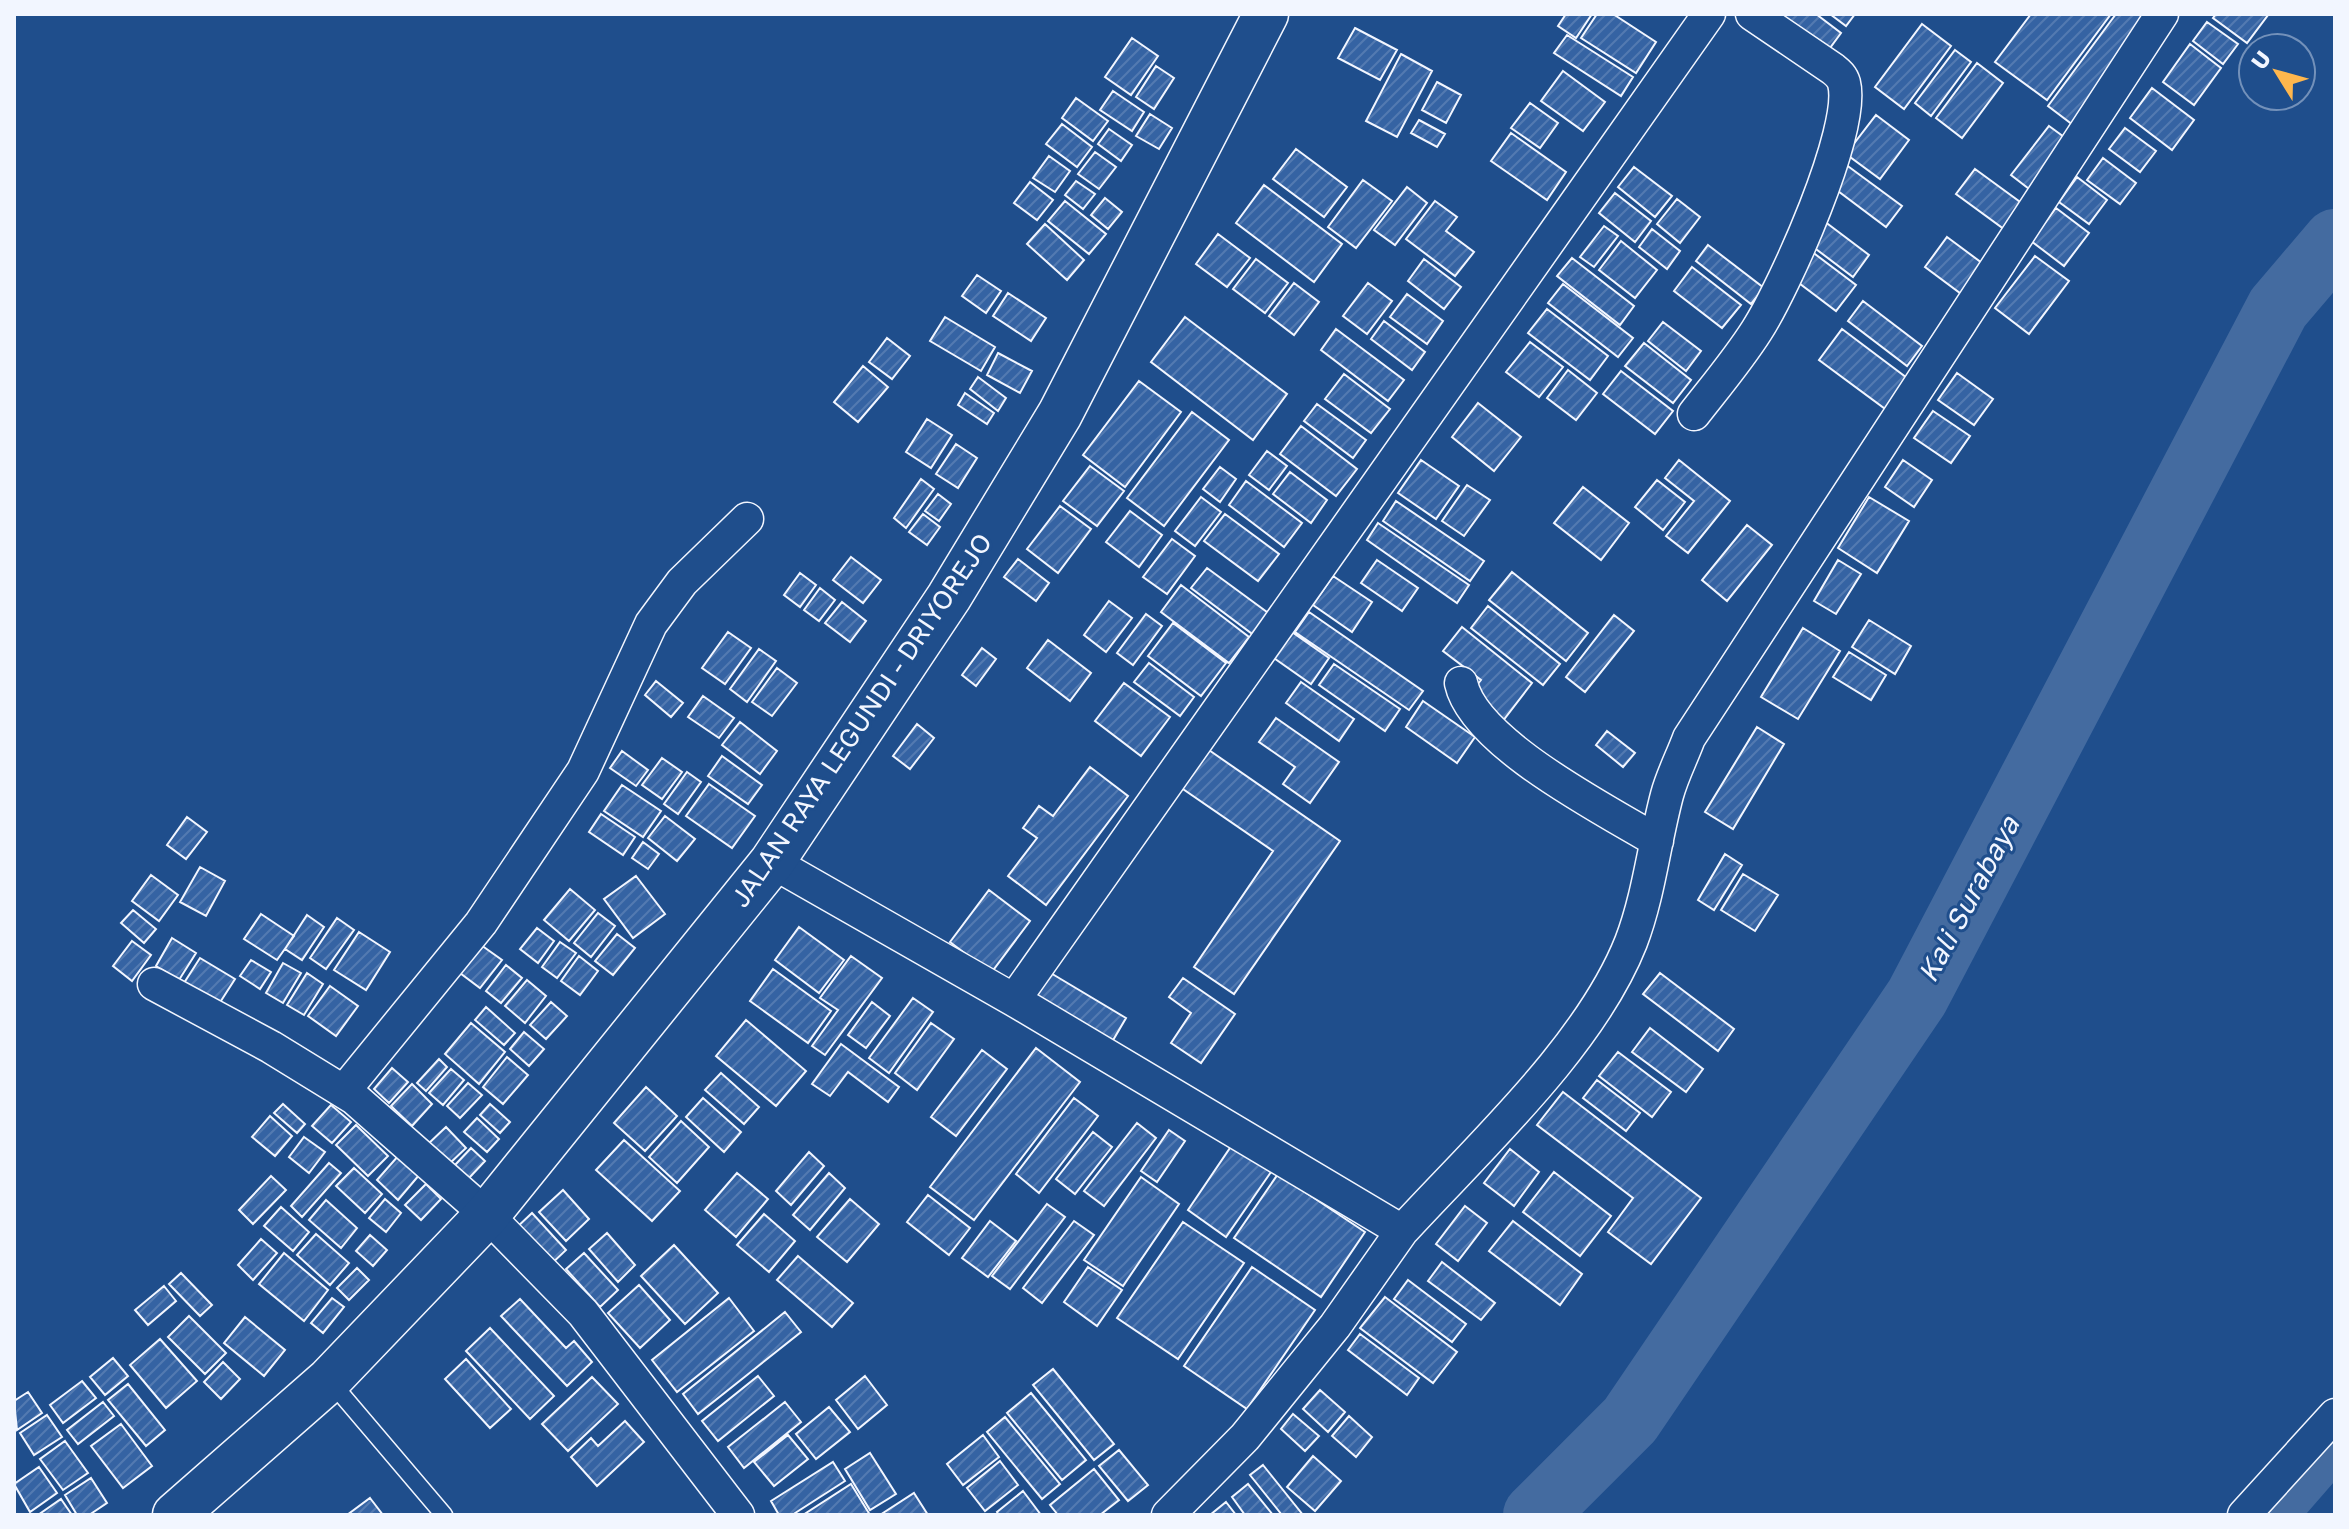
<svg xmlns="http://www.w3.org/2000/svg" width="2349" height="1529" viewBox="0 0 2349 1529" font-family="'Golos Text',sans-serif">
  <defs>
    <pattern id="building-hatch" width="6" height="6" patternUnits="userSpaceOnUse" patternTransform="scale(2)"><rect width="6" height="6" fill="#3563a3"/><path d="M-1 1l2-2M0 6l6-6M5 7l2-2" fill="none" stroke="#537ab1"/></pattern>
  </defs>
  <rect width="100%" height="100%" fill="#1f4e8c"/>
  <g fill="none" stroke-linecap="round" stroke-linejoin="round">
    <path stroke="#446ba0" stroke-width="38" d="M2280 1515 2335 1452"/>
    <path stroke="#446ba0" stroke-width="64" d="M1535 1515 1630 1420 1917 997 2278 308 2335 241"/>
  </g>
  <path fill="url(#building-hatch)" stroke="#f2f6ff" stroke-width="2" d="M1566 14H1592L1576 38 1558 26Z
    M1597 14H1613L1656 42 1636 73 1581 38Z
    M1776 14H1816L1841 33 1827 52Z
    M1830 14H1855L1846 26Z
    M2031 14H2111L2047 100 1995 62Z
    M2116 14H2151L2077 128 2048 106Z
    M2216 14H2266L2268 15 2247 43 2213 18Z
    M2207 22 2238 44 2223 64 2193 41Z
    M1922 24 1951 46 1904 109 1875 87Z
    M1355 28 1397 50 1380 80 1338 58Z
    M1567 35 1633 77 1621 96 1554 53Z
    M1132 38 1158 56 1131 95 1105 77Z
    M2190 44 2221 68 2194 105 2163 82Z
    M1955 50 1971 62 1931 116 1915 103Z
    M1401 54 1432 71 1397 137 1366 121Z
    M1977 63 2003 83 1962 138 1936 118Z
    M1156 66 1174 78 1154 109 1136 97Z
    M1563 71 1605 102 1583 131 1541 101Z
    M1437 82 1461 95 1446 123 1422 110Z
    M2152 88 2194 120 2172 150 2130 118Z
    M1113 91 1144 112 1132 131 1100 110Z
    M1076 98 1108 121 1093 141 1062 118Z
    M1530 103 1558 123 1540 148 1511 128Z
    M1150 114 1172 128 1159 149 1136 136Z
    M1876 115 1909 140 1880 179 1846 154Z
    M1419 120 1445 134 1437 147 1411 133Z
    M1062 124 1092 147 1077 167 1046 144Z
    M2049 126 2075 145 2037 195 2011 175Z
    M2125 128 2156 151 2140 172 2109 149Z
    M1109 129 1132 145 1121 161 1098 144Z
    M1511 133 1566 172 1547 200 1491 161Z
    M1296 149 1347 187 1324 217 1273 179Z
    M1095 152 1116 167 1099 189 1078 174Z
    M1049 156 1070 171 1055 192 1033 178Z
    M2103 158 2136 183 2120 204 2087 180Z
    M1845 164 1902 206 1886 227 1830 185Z
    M1634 167 1672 196 1655 217 1618 187Z
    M1975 169 2027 207 2008 232 1956 194Z
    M2077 177 2107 200 2089 224 2059 202Z
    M1363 180 1392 201 1356 248 1328 227Z
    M1076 181 1095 194 1083 209 1065 195Z
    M1030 182 1053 200 1037 220 1014 203Z
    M1264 185 1342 244 1314 282 1236 223Z
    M1407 187 1427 203 1395 245 1374 230Z
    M1615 193 1651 221 1635 242 1599 213Z
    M1105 198 1122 212 1108 229 1091 215Z
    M1677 199 1700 217 1680 243 1657 224Z
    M1065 201 1106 234 1089 254 1048 221Z
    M1435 201 1457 217 1446 231 1474 252 1455 276 1406 239Z
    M2056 208 2089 233 2064 266 2031 241Z
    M1820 218 1869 255 1853 277 1804 240Z
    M1045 224 1084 260 1067 280 1027 244Z
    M1604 226 1618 236 1594 267 1580 257Z
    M1652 229 1680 251 1667 269 1639 247Z
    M1218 234 1250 258 1227 287 1196 264Z
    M1947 237 1986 266 1964 296 1925 267Z
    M1621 241 1657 270 1635 298 1599 270Z
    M1708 245 1764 288 1751 304 1696 261Z
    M1807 248 1856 285 1836 311 1787 274Z
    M2035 256 2069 281 2029 334 1995 308Z
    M1572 258 1634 306 1620 325 1557 276Z
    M1256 259 1288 283 1265 313 1233 289Z
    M1424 259 1461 287 1444 309 1408 281Z
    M1692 267 1741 305 1722 328 1674 291Z
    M977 275 1001 291 986 313 962 296Z
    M1294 283 1319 302 1294 335 1269 316Z
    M1368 283 1392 301 1367 334 1343 316Z
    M1563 284 1633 338 1618 357 1548 303Z
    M1008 293 1046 318 1031 341 993 316Z
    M1407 294 1443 321 1427 344 1390 317Z
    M1863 301 1922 346 1907 366 1848 321Z
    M1547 309 1608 356 1590 380 1528 333Z
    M945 317 995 347 981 371 930 341Z
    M1185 317 1287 394 1253 440 1151 362Z
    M1384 321 1425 352 1412 370 1371 339Z
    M1663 322 1701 351 1686 371 1648 341Z
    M1336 329 1404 380 1388 401 1321 350Z
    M1842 329 1911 381 1888 411 1819 360Z
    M887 338 910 356 892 379 869 362Z
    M1530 342 1563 367 1539 397 1506 372Z
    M1644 343 1691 380 1673 403 1625 366Z
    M998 353 1032 371 1020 393 987 375Z
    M863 366 888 387 858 422 834 402Z
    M1568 370 1597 393 1576 420 1547 398Z
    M1621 371 1673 411 1655 434 1603 394Z
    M1957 373 1993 399 1974 425 1938 400Z
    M1344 374 1390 409 1371 433 1325 399Z
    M978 377 1006 398 998 411 970 389Z
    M1139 381 1181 412 1125 487 1083 455Z
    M965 393 994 413 987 424 958 405Z
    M1478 403 1521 437 1494 471 1452 437Z
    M1317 404 1366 440 1353 458 1304 421Z
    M1933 411 1970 436 1951 463 1914 438Z
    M1192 412 1229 440 1164 526 1127 498Z
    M927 419 952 435 931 468 906 452Z
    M1301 426 1357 469 1336 496 1280 454Z
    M956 444 977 458 958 488 936 474Z
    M1267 451 1287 466 1269 490 1249 475Z
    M1421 460 1459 486 1436 519 1398 493Z
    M1679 460 1730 501 1688 553 1666 536 1694 501 1665 478Z
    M1903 460 1932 480 1914 507 1885 487Z
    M1090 466 1124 491 1097 526 1063 501Z
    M1220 467 1236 479 1220 502 1203 489Z
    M1290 472 1327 500 1311 523 1273 494Z
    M921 479 934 489 906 528 894 518Z
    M1657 480 1685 502 1663 530 1635 507Z
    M1246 481 1302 523 1284 547 1229 505Z
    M1467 485 1490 500 1464 536 1442 521Z
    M1583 487 1629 523 1601 560 1554 523Z
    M938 494 951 504 939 521 925 511Z
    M1201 497 1221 512 1195 546 1175 531Z
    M1869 497 1909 521 1877 573 1838 548Z
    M1396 501 1484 561 1470 581 1383 521Z
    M1060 506 1091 529 1058 573 1027 549Z
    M1130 511 1162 535 1139 567 1106 542Z
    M923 514 940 527 927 545 909 532Z
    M1225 514 1279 554 1258 581 1204 541Z
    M1378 523 1469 585 1457 603 1367 540Z
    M1747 525 1772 545 1727 601 1702 580Z
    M1172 539 1195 556 1167 594 1143 577Z
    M851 557 881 580 863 603 833 580Z
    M1018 559 1049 583 1036 601 1004 577Z
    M1377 560 1418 588 1402 611 1361 583Z
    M1838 560 1861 574 1836 614 1814 601Z
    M1207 568 1271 615 1255 636 1191 588Z
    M1512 572 1588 633 1566 661 1489 600Z
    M800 573 816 585 800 607 784 595Z
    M1333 576 1372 602 1352 632 1313 605Z
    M1181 585 1249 637 1229 663 1161 612Z
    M820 588 835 600 819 621 804 610Z
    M1109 601 1132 618 1106 652 1084 635Z
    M842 602 866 621 850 642 825 623Z
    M1488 606 1560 664 1543 685 1471 628Z
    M1309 612 1423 691 1409 710 1295 632Z
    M1146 614 1162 626 1133 665 1117 653Z
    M1614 615 1634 631 1585 692 1566 677Z
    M1869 620 1911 646 1895 674 1852 647Z
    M1173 623 1226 663 1201 696 1148 656Z
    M1462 627 1532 683 1502 722 1469 695 1481 680 1443 651Z
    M1803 628 1840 651 1798 719 1761 697Z
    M1289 630 1329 658 1311 684 1271 656Z
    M728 632 751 648 725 684 702 668Z
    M1048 640 1091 673 1070 701 1027 668Z
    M982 648 996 659 976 686 962 675Z
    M759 649 776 661 747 702 730 689Z
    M1849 652 1886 675 1871 700 1833 677Z
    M1149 663 1194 697 1180 716 1134 682Z
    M1334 664 1400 709 1385 731 1319 685Z
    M777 668 797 683 772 716 752 702Z
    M656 681 683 703 671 717 645 695Z
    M1301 682 1354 719 1339 741 1286 703Z
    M1124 683 1170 717 1141 756 1095 721Z
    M703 696 734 718 719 738 688 717Z
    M1423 701 1475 737 1457 763 1406 727Z
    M1276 718 1339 762 1310 803 1283 784 1295 767 1259 742Z
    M740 722 777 751 760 774 722 745Z
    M917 724 934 738 910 769 893 756Z
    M1757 727 1784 744 1733 829 1705 812Z
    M1607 731 1635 753 1623 767 1596 745Z
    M1206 748 1340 841 1234 994 1194 967 1273 851 1180 787Z
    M622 751 648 770 636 786 610 768Z
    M722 756 762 785 748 804 708 776Z
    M662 758 682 772 662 799 642 785Z
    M1090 767 1128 796 1046 905 1008 876 1037 838 1023 828 1039 806 1053 816Z
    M687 772 701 782 678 814 664 804Z
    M709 784 755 816 732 848 686 816Z
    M622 785 661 811 643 837 604 811Z
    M601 814 635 837 623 855 589 832Z
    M665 816 695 839 677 861 648 838Z
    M187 817 207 832 186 859 167 845Z
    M643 842 659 854 648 869 632 858Z
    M1725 854 1742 865 1714 910 1698 900Z
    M200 867 225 881 206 916 180 902Z
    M1743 874 1778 895 1755 931 1721 910Z
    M151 875 178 895 159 921 132 901Z
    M636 876 665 914 633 938 604 899Z
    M570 889 595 910 569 941 544 920Z
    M989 890 1030 921 991 973 950 942Z
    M133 910 156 929 144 943 121 923Z
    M598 913 615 926 591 957 574 943Z
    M261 914 294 936 277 960 244 939Z
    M307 915 324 927 302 960 285 949Z
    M337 918 354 930 326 969 310 958Z
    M799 927 844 960 819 993 775 960Z
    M537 928 554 941 538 963 520 949Z
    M359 932 390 952 366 990 334 970Z
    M617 934 635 948 613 975 595 961Z
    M172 938 196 953 179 980 156 966Z
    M132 941 151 955 132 981 113 966Z
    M560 942 576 953 557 978 542 967Z
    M481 945 502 960 480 988 460 973Z
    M579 956 598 971 580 995 561 981Z
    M851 956 882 978 825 1055 812 1046 838 1010 820 998Z
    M200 958 235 979 219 1004 184 983Z
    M251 960 271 972 260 989 240 976Z
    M283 963 301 973 283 1003 266 993Z
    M506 965 522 978 501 1003 486 991Z
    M773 969 831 1011 808 1043 750 1001Z
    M1049 972 1126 1018 1109 1047 1032 1000Z
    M307 973 323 984 304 1015 287 1005Z
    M1660 973 1734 1029 1718 1051 1643 994Z
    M1183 978 1235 1014 1201 1063 1171 1043 1191 1013 1169 997Z
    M527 980 546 996 525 1023 505 1006Z
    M330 986 358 1006 336 1036 308 1016Z
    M913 998 933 1012 889 1073 869 1058Z
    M551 1002 567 1016 546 1039 530 1025Z
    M872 1002 890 1016 866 1048 848 1035Z
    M486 1007 515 1033 504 1045 475 1020Z
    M746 1020 806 1071 776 1106 716 1056Z
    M471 1023 505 1052 479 1084 445 1054Z
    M931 1023 954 1039 917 1090 895 1073Z
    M1650 1028 1703 1069 1686 1092 1632 1052Z
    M524 1032 544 1049 529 1066 510 1049Z
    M841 1044 899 1087 888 1102 848 1072 830 1096 812 1084Z
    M1036 1048 1080 1082 974 1220 930 1187Z
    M982 1050 1007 1069 956 1136 931 1117Z
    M1618 1052 1671 1092 1652 1117 1599 1076Z
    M507 1057 528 1075 503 1104 483 1087Z
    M439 1059 447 1067 426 1091 417 1083Z
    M392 1068 408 1082 389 1103 374 1089Z
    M451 1069 464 1080 443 1105 429 1093Z
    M721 1073 759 1107 744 1124 705 1090Z
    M1597 1080 1640 1113 1626 1131 1583 1098Z
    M468 1083 482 1095 460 1118 447 1106Z
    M412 1084 432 1104 412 1126 391 1106Z
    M646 1087 677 1116 645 1151 614 1123Z
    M1563 1092 1701 1198 1651 1264 1608 1232 1633 1198 1537 1125Z
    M703 1098 741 1132 724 1152 686 1117Z
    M1074 1098 1098 1116 1039 1193 1016 1174Z
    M283 1104 305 1124 297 1133 274 1113Z
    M490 1104 510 1122 500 1133 480 1115Z
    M331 1105 351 1122 332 1143 312 1126Z
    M270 1116 292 1136 275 1156 252 1137Z
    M477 1118 499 1139 487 1152 464 1132Z
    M681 1121 709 1147 677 1183 649 1157Z
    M1137 1123 1156 1138 1104 1206 1084 1191Z
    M356 1125 388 1156 368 1176 336 1145Z
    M446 1127 466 1148 448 1165 428 1144Z
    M1169 1130 1185 1141 1157 1182 1141 1171Z
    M1093 1132 1112 1147 1075 1194 1056 1179Z
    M304 1137 325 1152 309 1173 289 1157Z
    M624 1140 680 1191 652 1221 596 1170Z
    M1232 1145 1271 1172 1226 1237 1188 1210Z
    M471 1148 485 1161 469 1178 455 1165Z
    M1510 1149 1539 1172 1514 1206 1484 1183Z
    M809 1152 824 1166 791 1205 776 1191Z
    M399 1155 420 1174 398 1200 377 1180Z
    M329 1163 341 1173 302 1217 291 1206Z
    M354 1168 382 1194 365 1213 336 1186Z
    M1554 1172 1611 1216 1580 1256 1523 1212Z
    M737 1173 768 1199 736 1237 705 1210Z
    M829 1173 845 1188 810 1230 793 1215Z
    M1278 1174 1365 1232 1321 1297 1234 1238Z
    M271 1176 286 1190 253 1224 239 1210Z
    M1141 1177 1179 1204 1123 1286 1084 1260Z
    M426 1184 441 1199 421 1220 405 1205Z
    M563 1190 589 1219 566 1241 539 1212Z
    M928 1195 970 1228 949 1255 907 1222Z
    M385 1199 401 1213 386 1232 369 1218Z
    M850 1199 879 1224 847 1262 817 1237Z
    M326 1200 357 1228 341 1248 309 1220Z
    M1047 1204 1065 1217 1010 1289 992 1276Z
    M1465 1206 1487 1223 1458 1261 1436 1244Z
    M281 1207 309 1232 293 1251 264 1226Z
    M532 1213 566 1250 548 1267 515 1229Z
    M764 1214 795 1241 769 1272 737 1245Z
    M990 1221 1016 1241 988 1277 962 1258Z
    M1074 1221 1094 1235 1042 1303 1023 1288Z
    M1513 1221 1582 1274 1560 1305 1489 1251Z
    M1183 1222 1244 1263 1178 1359 1117 1318Z
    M607 1233 635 1265 618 1282 589 1249Z
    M316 1234 349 1263 330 1285 297 1255Z
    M370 1235 387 1250 373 1266 356 1251Z
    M261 1239 277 1253 253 1280 238 1265Z
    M674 1245 718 1293 685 1324 641 1276Z
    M284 1253 328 1290 304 1321 259 1284Z
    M584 1253 618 1290 600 1307 566 1269Z
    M798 1256 853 1303 832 1327 777 1280Z
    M1442 1262 1495 1303 1481 1320 1428 1281Z
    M1088 1267 1122 1290 1097 1326 1064 1302Z
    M1252 1267 1315 1310 1247 1409 1184 1366Z
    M357 1268 369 1280 349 1300 337 1288Z
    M181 1273 212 1305 200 1316 169 1284Z
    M1408 1280 1466 1324 1452 1342 1394 1299Z
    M639 1285 670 1320 640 1348 608 1313Z
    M164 1286 176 1301 148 1325 135 1310Z
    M1385 1297 1457 1352 1433 1383 1360 1328Z
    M332 1298 344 1307 323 1333 311 1323Z
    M729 1298 754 1331 677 1392 652 1360Z
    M520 1299 566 1348 574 1341 592 1362 567 1386 501 1316Z
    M785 1312 801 1332 698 1414 683 1394Z
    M189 1316 226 1353 205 1374 168 1337Z
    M245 1317 285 1350 264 1376 224 1343Z
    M490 1328 554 1396 530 1419 466 1351Z
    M1360 1334 1419 1378 1407 1395 1348 1350Z
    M160 1339 197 1381 166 1408 130 1365Z
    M113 1358 128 1376 105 1395 90 1377Z
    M466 1359 511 1409 490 1428 445 1379Z
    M223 1362 240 1379 221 1399 204 1382Z
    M1053 1369 1114 1444 1094 1460 1033 1385Z
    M758 1376 774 1396 718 1441 702 1421Z
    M865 1376 887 1405 858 1429 836 1400Z
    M592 1377 618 1404 568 1451 542 1424Z
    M82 1381 96 1398 63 1423 50 1405Z
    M128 1384 165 1430 146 1446 108 1400Z
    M1320 1390 1345 1412 1328 1432 1303 1409Z
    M28 1392 42 1413 17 1430 14 1401Z
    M1031 1393 1086 1460 1062 1480 1007 1413Z
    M103 1402 114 1416 78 1444 67 1430Z
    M785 1402 801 1422 744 1468 728 1447Z
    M829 1407 850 1432 816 1459 796 1434Z
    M1293 1414 1319 1436 1305 1451 1281 1429Z
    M47 1415 62 1437 34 1455 20 1433Z
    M1349 1416 1372 1437 1356 1457 1332 1436Z
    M1005 1417 1060 1484 1042 1499 987 1432Z
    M625 1421 644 1442 597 1486 571 1457 591 1438 598 1446Z
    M121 1424 152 1466 123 1488 91 1446Z
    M788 1435 808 1459 774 1486 754 1462Z
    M983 1435 999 1457 963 1485 947 1464Z
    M65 1441 88 1473 63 1490 40 1459Z
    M1119 1450 1148 1485 1128 1501 1099 1466Z
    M870 1453 896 1494 870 1510 845 1469Z
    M1313 1456 1341 1481 1315 1511 1287 1487Z
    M1000 1461 1018 1485 985 1511 967 1488Z
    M833 1462 845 1481 792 1515H779L771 1501Z
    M1263 1465 1303 1515H1282L1250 1475Z
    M39 1467 57 1493 30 1512 14 1484Z
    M1094 1469 1119 1500 1100 1515H1058L1050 1505Z
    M91 1478 107 1503 89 1515H77L65 1495Z
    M851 1484 870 1515H803Z
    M1248 1484 1273 1515H1245L1232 1497Z
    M1023 1491 1041 1515H999L997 1512Z
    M914 1493 928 1515H880Z
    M370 1498 383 1515H347Z
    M61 1499 72 1515H38Z
    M1226 1502 1236 1515H1210Z"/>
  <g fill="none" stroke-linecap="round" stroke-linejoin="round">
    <defs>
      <path id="lane" d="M331 1382 444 1515"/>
      <path id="street" d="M1694 414C1715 387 1738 360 1757 330 1784 288 1856 129 1844 83 1842 76 1838 73 1833 69L1752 14
        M1461 683C1474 743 1604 809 1657 841
        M772 862 1014 1000 1402 1231 1335 1326 1245 1437 1168 1515
        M154 984 271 1047 354 1098 487 1215 583 1313 738 1515
        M1014 1000 1709 14
        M344 1091 481 923 583 771 651 624 682 582 747 519
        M1402 1231C1478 1148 1590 1046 1631 942 1649 895 1654 844 1667 795 1672 776 1682 757 1689 738L2162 14
        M2244 1515 2335 1415"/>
      <path id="primary" d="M175 1515 329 1380 487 1215 772 862 949 597 1060 414 1266 14"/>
    </defs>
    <use href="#lane" stroke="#f2f6ff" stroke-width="19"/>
    <use href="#street" stroke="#f2f6ff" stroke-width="35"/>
    <use href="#primary" stroke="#f2f6ff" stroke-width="47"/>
    <use href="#lane" stroke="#1f4e8c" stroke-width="16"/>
    <use href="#street" stroke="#1f4e8c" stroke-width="32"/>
    <use href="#primary" stroke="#1f4e8c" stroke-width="44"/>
  </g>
  <g text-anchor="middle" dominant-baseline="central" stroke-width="6" stroke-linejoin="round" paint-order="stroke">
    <g font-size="26" fill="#f2f6ff" stroke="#1f4e8c">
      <text transform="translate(861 720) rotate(-56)">JALAN RAYA LEGUNDI - DRIYOREJO</text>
    </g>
    <g font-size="28" font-style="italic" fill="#f2f6ff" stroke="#1f4e8c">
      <text transform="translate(1968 899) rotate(-62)">Kali Surabaya</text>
    </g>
  </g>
  <rect width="2349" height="1529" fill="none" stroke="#f2f6ff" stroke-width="32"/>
  <g transform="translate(2277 72) rotate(307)"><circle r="38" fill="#1f4e8c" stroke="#7391ba" stroke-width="2"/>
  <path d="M0-6L14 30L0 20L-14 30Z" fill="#ffb74d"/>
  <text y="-12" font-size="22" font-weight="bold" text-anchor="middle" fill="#f2f6ff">U</text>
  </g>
</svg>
